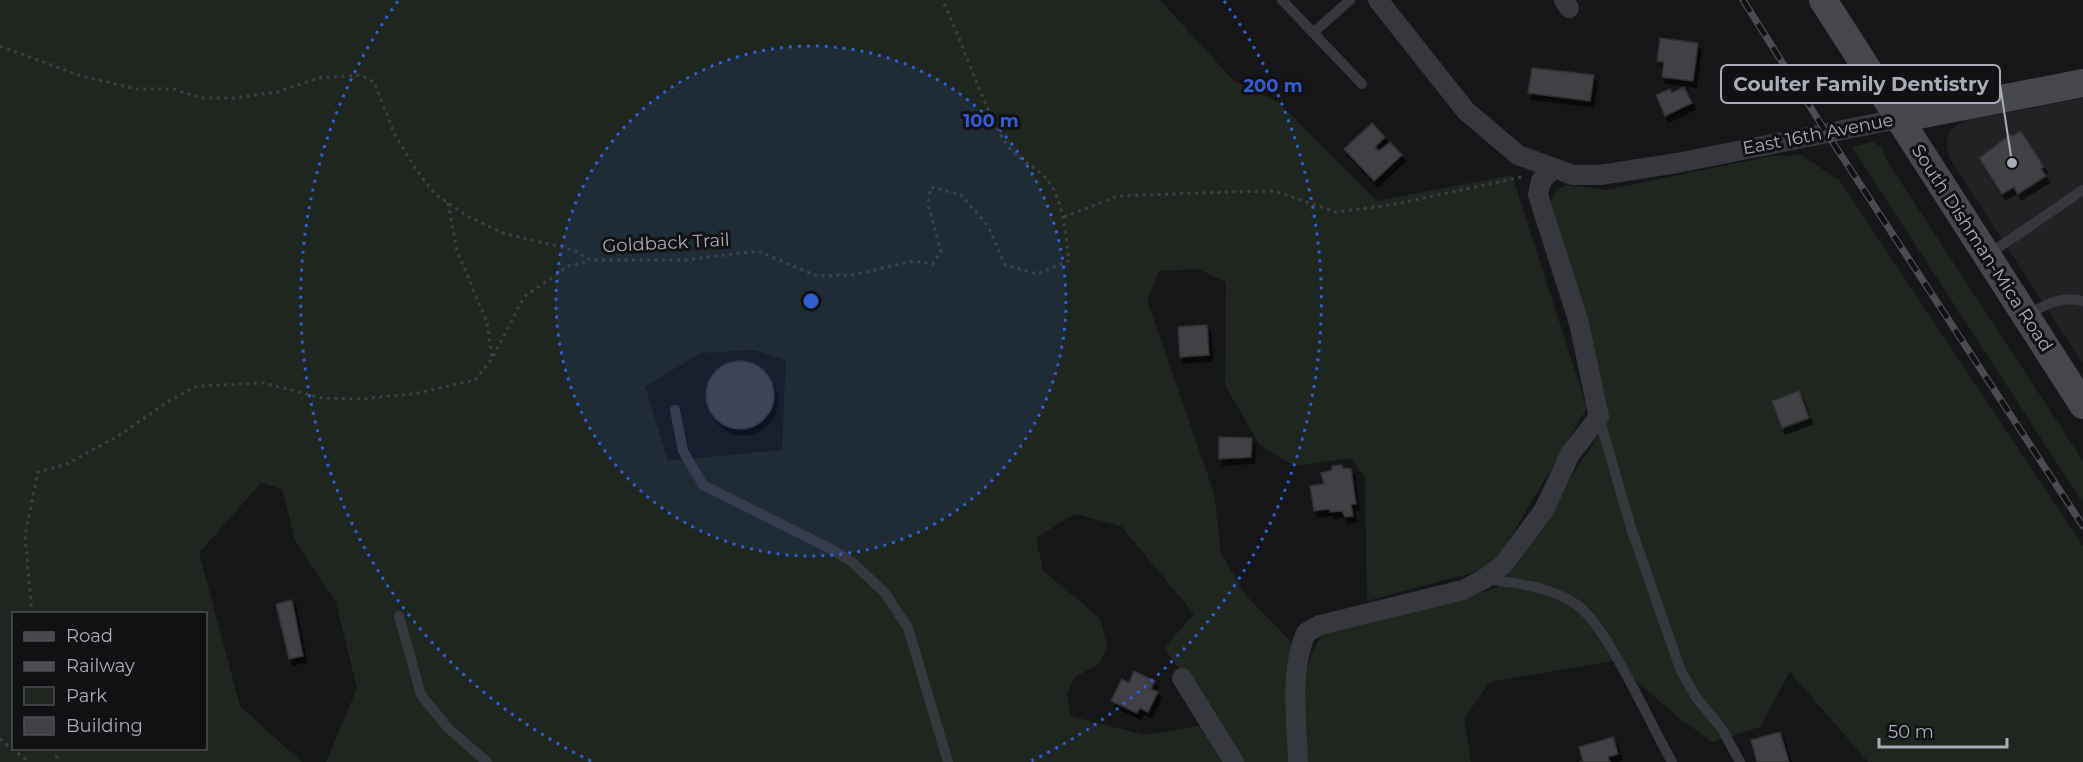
<svg xmlns="http://www.w3.org/2000/svg" width="2083" height="762" viewBox="0 0 2083 762" font-family="Montserrat,sans-serif">
  <defs>
    <filter id="shadow"><feDropShadow dx="3.5" dy="6" stdDeviation="0" flood-color="#0009"/></filter>
  </defs>
  <rect width="100%" height="100%" fill="#161618"/>
  <path fill="#222225" d="M2083 98V364L1950 159 1947 149V138L1952 129 1964 121Z"/>
  <path fill="#1e261f" fill-rule="evenodd" d="M0 0H1160L1233 80 1278 102 1377 201 1512 175 1587 408 1493 567 1367 601 1365 478 1351 458 1294 466 1259 444 1225 385 1226 282 1198 269 1159 271 1147 300 1214 493 1221 553 1244 593 1291 642 1293 762H326L357 688 336 603 295 540 282 489 261 483 199 553 240 706 302 762H0ZM754 350 786 360 782 450 668 461 645 387 700 353ZM1074 514 1121 526 1194 614 1164 648 1215 717 1203 725 1145 735 1070 716 1067 693 1075 677 1099 664 1107 646 1100 618 1043 571 1036 538ZM14 614H206V748H14Z
    M1873 142 1882 148 1887 161 2083 461V503L1852 147Z
    M1801 155 1840 181 2083 546V762H1868L1790 672 1760 727 1712 742 1679 718 1613 661 1490 682 1464 718 1471 762H1305C1304 718 1296 671 1323 634L1497 588 1607 423 1549 204 1557 190 1566 185 1606 190 1772 156Z"/>
  <path fill="#404145" stroke="#303034" stroke-width="1.5" filter="url(#shadow)" d="M1660 38 1698 43 1693 81 1662 77 1664 62 1657 61Z
    M1532 68 1594 75 1590 101 1528 93Z
    M1684 87 1692 103 1665 116 1656 95 1670 89 1672 93Z
    M1372 123 1385 137 1375 147 1379 151 1390 142 1402 155 1374 181 1344 149Z
    M2021 131 2044 167 2041 169 2046 176 2018 194 2014 187 2002 194 1979 158 2011 134 2012 136Z
    M1207 325 1209 355 1180 357 1178 327Z
    M706 395a34 34 0 1 1 68 0a34 34 0 1 1-68 0Z
    M1799 391 1809 418 1782 428 1772 401Z
    M1219 437 1252 438 1251 457 1219 459Z
    M1342 465V468L1351 469 1356 504H1351L1353 516 1345 517 1342 511 1330 512V509L1314 511 1310 486 1324 484 1321 473 1332 470V466Z
    M292 600 303 656 289 659 276 604Z
    M1134 671 1155 681 1151 689 1158 692 1148 712 1140 708 1137 713 1111 701 1122 679 1129 683Z
    M1780 732 1789 762H1757L1751 740Z
    M1613 737 1618 754 1608 757 1610 762H1579L1583 761 1579 747Z"/>
  <g fill="none" stroke-linecap="round" stroke-linejoin="round">
    <path stroke="#3d3f44" stroke-width="3" stroke-dasharray="3 4.5" stroke-linecap="butt" d="M0 46 81 76 137 89H173L202 98H235L277 92 319 78 360 75 374 82 395 135 415 168 434 193 467 216 503 233 573 250 590 260H684L758 251 817 276 852 275 914 261 933 264 941 252 928 204 931 187 961 195 988 226 1005 265 1037 274 1069 261C1066 236 1063 197 1046 178 1034 166 1014 157 1005 142 979 97 965 47 942 0
      M448 203 457 251 487 322 492 357
      M1064 217 1118 196 1225 192 1274 191 1336 212 1391 205 1522 177
      M32 614 25 535 38 472 67 464 118 436 169 401 197 386 264 383 322 398 358 399 413 394 475 380 492 359 524 297 568 266 589 261
      M0 739 29 762
      M56 748 57 762"/>
    <path stroke="#37383d" stroke-width="10" d="M1282 0 1362 84
      M1313 33 1350 0
      M1989 254 2083 190
      M2026 316C2046 304 2059 296 2083 301
      M675 410 683 451 703 485 831 549 852 562 885 593 908 628 948 762
      M1599 417 1632 531 1681 671 1696 697 1722 729 1740 762
      M1484 579C1518 583 1548 586 1577 605 1607 625 1651 726 1672 762
      M399 616 421 695 449 729 487 762"/>
    <path stroke="#37383d" stroke-width="20" d="M1378 0 1466 111 1518 155 1573 175H1600L1677 163 1898 119
      M1564 0 1569 8
      M1182 678 1234 762
      M1298 762C1297 721 1289 672 1306 633L1320 625 1463 590 1484 579 1503 565 1544 510 1570 454 1599 417 1579 323 1538 195 1541 181 1553 169"/>
    <path stroke="#45474d" stroke-width="28" d="M1823 0 2083 405
      M1898 119 2083 83"/>
    <defs>
      <path id="rail" d="M1743 0 1826 132 2083 526"/>
    </defs>
    <use href="#rail" stroke="#4a4c52" stroke-width="7"/>
    <use href="#rail" stroke="#111113" stroke-width="4.5" stroke-dasharray="14" stroke-linecap="butt"/>
  </g>
  <circle cx="811" cy="301" r="255" fill="#325cd3" fill-opacity=".12"/>
  <g fill="none" stroke="#325cd3" stroke-width="3" stroke-dasharray="3 6">
    <circle cx="811" cy="301" r="255"/>
    <path d="M591 761A510 510 0 0 1 398 1M1224 1A510 510 0 0 1 1031 761"/>
  </g>
  <g text-anchor="middle" dominant-baseline="central" stroke-width="6" stroke-linejoin="round" paint-order="stroke">
    <g font-size="18" fill="#a8adb8" stroke="#111113">
      <text transform="translate(1818 134) rotate(-11)">East 16th Avenue</text>
      <text transform="translate(666 243) rotate(-3)">Goldback Trail</text>
      <text transform="translate(1982 248) rotate(57)">South Dishman-Mica Road</text>
    </g>
  </g>
  <circle cx="811" cy="301" r="9" fill="#325cd3" stroke="#111113" stroke-width="3"/>
  <g font-size="18" text-anchor="middle" font-weight="bold" fill="#325cd3" stroke="#111113" stroke-width="6" stroke-linejoin="round" paint-order="stroke">
    <text x="1273" y="92">200 m</text>
    <text x="991" y="127">100 m</text>
  </g>
  <path fill="none" stroke="#a8adb8" stroke-width="2" d="M2012 163L2000 84"/>
  <circle fill="#a8adb8" stroke="#111113" stroke-width="2" cx="2012" cy="163" r="6"/>
  <rect fill="#111113" stroke="#a8adb8" stroke-width="2" x="1721" y="65" width="279" height="38" rx="6"/>
  <g font-size="20" text-anchor="middle" font-weight="bold" fill="#a8adb8">
    <text x="1861" y="91">Coulter Family Dentistry</text>
  </g>
  <rect x="12" y="612" width="195" height="138" fill="#111113" stroke="#4d4f55" stroke-width="1.5"/>
  <rect x="24" y="632" width="30" height="9" fill="#45474d" stroke="#4d4f55" stroke-width="1.5"/>
  <text x="66" y="642" font-size="18" fill="#a8adb8">Road</text>
  <rect x="24" y="662" width="30" height="9" fill="#4a4c52" stroke="#4d4f55" stroke-width="1.5"/>
  <text x="66" y="672" font-size="18" fill="#a8adb8">Railway</text>
  <rect x="24" y="687" width="30" height="18" fill="#1e261f" stroke="#4d4f55" stroke-width="1.5"/>
  <text x="66" y="702" font-size="18" fill="#a8adb8">Park</text>
  <rect x="24" y="717" width="30" height="18" fill="#404145" stroke="#4d4f55" stroke-width="1.5"/>
  <text x="66" y="732" font-size="18" fill="#a8adb8">Building</text>
  <path d="M1879 738v9h128v-9" fill="none" stroke="#a8adb8" stroke-width="3"/>
  <text x="1888" y="738" font-size="18" fill="#a8adb8" stroke="#111113" stroke-width="4.5" paint-order="stroke">50 m</text>
</svg>
